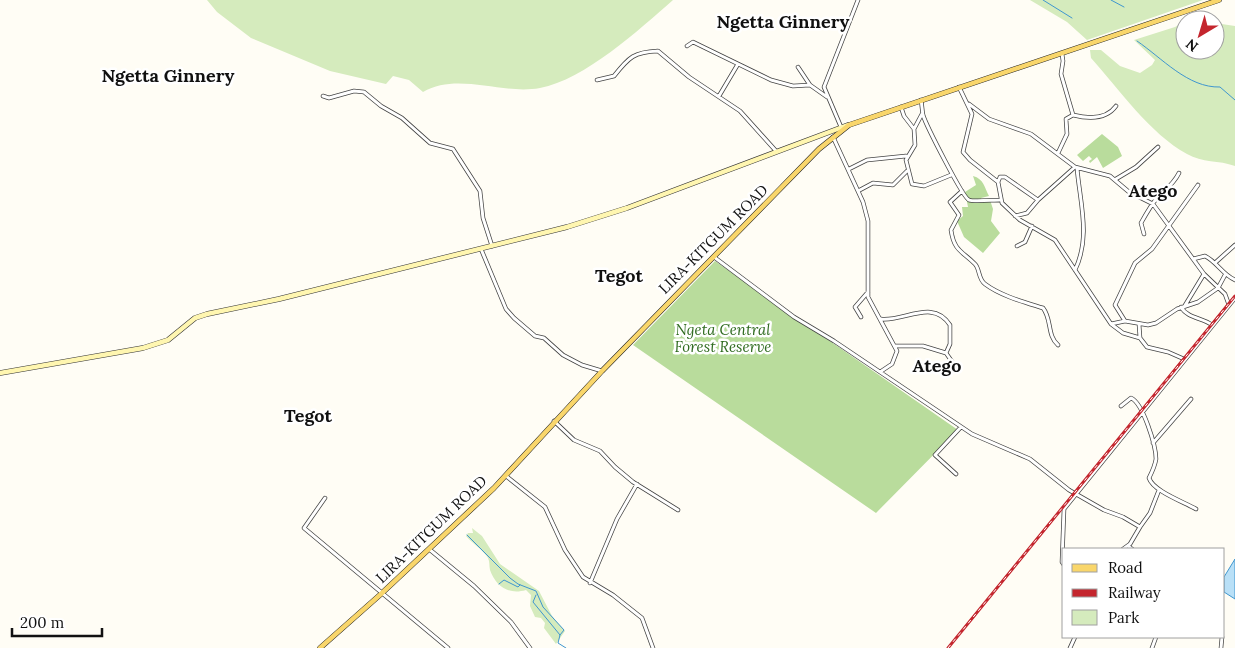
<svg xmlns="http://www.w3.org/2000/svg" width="1235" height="648" viewBox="0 0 1235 648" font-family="Lora,serif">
  <rect width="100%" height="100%" fill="#fffdf5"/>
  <path fill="#d5ebbd" d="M207 0H673C640 29 584 80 540 88 501 95 458 72 423 92L409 80 393 76 386 84 330 71 251 38 217 12Z
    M1030 0H1203L1087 40 1067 22Z
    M1185 21V50H1215V23L1235 26V166C1219 160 1202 163 1187 154 1150 134 1119 89 1091 58L1090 50H1101L1120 66 1140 73 1152 65 1155 60 1134 40 1175 27Z
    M472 528 482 536 500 564 539 591 552 616 565 631 556 644 544 628 545 623 541 618 535 617 530 606 531 595 526 590C509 595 496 587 490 570 489 566 490 562 488 558 483 550 472 543 466 536L468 533H473Z"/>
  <path fill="#b9dc9c" d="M1102 134 1118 147 1122 156 1103 168 1097 157 1090 163 1089 161 1092 159 1089 156 1083 161 1077 155Z
    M973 176C984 179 984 187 989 196L981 198 982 200H990L993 209 991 221 1000 233 983 253 964 237 957 221 963 216 962 207H968L965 192 976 185Z
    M715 261 958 430 876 513 633 345Z"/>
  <path fill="#b9e0f7" stroke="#3f96cf" d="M1235 559V599L1224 592V577Z"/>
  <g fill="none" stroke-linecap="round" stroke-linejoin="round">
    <path stroke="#3f96cf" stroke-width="1" d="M1043 0 1072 18
      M1111 0 1124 7
      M1137 41C1162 58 1188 88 1220 87L1235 100
      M467 535 510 578 518 584 536 591 543 607 564 630 560 635
      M499 584 504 580 518 587 520 585
      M536 595 533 602 560 635 558 643 566 648"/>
    <defs>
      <path id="street" d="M687 46 693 42 771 80 793 86 810 85
        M1062 54 1063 61 1061 74 1073 115
        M798 67 810 85 827 97
        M597 80 614 76C629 57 634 52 658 51L689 77 740 111 776 151
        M959 87 972 114 963 152 970 160 998 182 1002 203 1020 220 1055 240 1111 324 1123 333 1140 338 1147 347 1168 352 1184 359
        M323 96 329 98 354 91 364 92 381 106 402 118 430 143 453 149 480 191 483 218 492 246
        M719 96 738 64
        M921 100C922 105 922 110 923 115 926 125 963 198 969 200 973 202 993 200 1000 200
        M969 104 989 119 1031 134 1075 167 1110 176 1129 192 1153 204 1204 274 1184 307
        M901 107 904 116 914 129
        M922 114 914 129 915 145 906 160 912 184 924 186 951 175
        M841 127 824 87 858 0
        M833 137 863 202 868 221V297L897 351 892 364 880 372
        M1058 153 1067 134 1066 119 1073 115C1089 119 1106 120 1116 106
        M849 169 867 160 906 156
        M1116 179 1136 167 1158 147
        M998 182 1000 177H1005L1038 200 1075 167
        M858 191 873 183 893 185 907 171
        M962 191 950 202 959 215 951 230C954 251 962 251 975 264 980 269 978 279 985 284 1001 296 1024 302 1043 308 1052 319 1047 336 1058 345
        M1015 216 1027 213 1038 200
        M1144 234 1141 223C1146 214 1151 205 1157 198 1166 189 1173 185 1179 173
        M1017 246 1025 242 1032 226
        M481 249 506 309 514 318 535 336 544 338 563 355 582 365 602 371
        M714 257 794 317 834 341 972 434 1030 459 1069 490 1104 510 1123 517 1140 527 1130 544 1123 549
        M1193 259 1205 256C1217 262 1222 274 1235 280
        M1216 262 1235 245
        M1075 270C1091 237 1080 203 1077 168
        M1204 274 1225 294 1229 305
        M1181 307C1187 318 1203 318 1212 325
        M861 317 855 307 868 292
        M881 319C904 322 933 298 950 325V344L946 353
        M1125 321 1115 305 1135 263 1152 249 1198 185
        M1111 324 1125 321 1148 325 1156 323 1177 309 1198 302 1218 288 1225 275
        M1139 324 1140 338
        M895 346H923L946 353 953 363
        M1121 406 1131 398C1143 403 1156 446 1156 459 1155 466 1152 472 1149 478 1153 491 1184 502 1196 509
        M554 421 574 440 600 451 615 467 633 482 678 510
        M1153 443 1191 399
        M956 474 935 455 961 427
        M506 476 545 507 565 550 583 577 613 595 642 618 653 648
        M325 498 304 528 448 648
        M1140 527 1150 513 1159 490
        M1128 546 1132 549
        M429 549 474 586 511 622 530 648
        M1064 565 1062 562 1064 509 1235 298
        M590 583 617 519 637 484
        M1070 648 1075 637
        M1152 648 1156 637
        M1221 648 1222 637"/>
      <path id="secondary" d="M0 373 143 348 168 340 195 318 207 314 279 299 567 227 627 208 848 125"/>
      <path id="primary" d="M320 648 381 594 494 488 602 371 819 149 849 125 1219 0"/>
    </defs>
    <use href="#street" stroke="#444" stroke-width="4.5"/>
    <use href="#secondary" stroke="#333" stroke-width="5.5"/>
    <use href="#primary" stroke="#222" stroke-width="5.5"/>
    <use href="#street" stroke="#fff" stroke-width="3"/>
    <use href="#secondary" stroke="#fff6b0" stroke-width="4.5"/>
    <use href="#primary" stroke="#f9d66b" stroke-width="4.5"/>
    <defs>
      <path id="rail" d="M948 648 1235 296"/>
    </defs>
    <use href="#rail" stroke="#c4262e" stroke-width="3"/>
    <use href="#rail" stroke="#fff" stroke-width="1" stroke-dasharray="4" stroke-linecap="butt"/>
  </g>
  <g text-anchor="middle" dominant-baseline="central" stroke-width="5" stroke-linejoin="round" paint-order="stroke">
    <g font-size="15" fill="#111" stroke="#fff">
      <text transform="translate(713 239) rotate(-45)">LIRA-KITGUM ROAD</text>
      <text transform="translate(431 529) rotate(-44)">LIRA-KITGUM ROAD</text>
    </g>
    <g font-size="15" font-style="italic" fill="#2f6b1f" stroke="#fff">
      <text x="723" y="329">Ngeta Central<tspan x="723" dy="17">Forest Reserve</tspan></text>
    </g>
    <g font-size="18" font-weight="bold" fill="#111" stroke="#fff">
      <text x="783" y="21">Ngetta Ginnery</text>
      <text x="168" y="75">Ngetta Ginnery</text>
      <text x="1153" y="190">Atego</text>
      <text x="619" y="275">Tegot</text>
      <text x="937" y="365">Atego</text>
      <text x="308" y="415">Tegot</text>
    </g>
  </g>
  <rect x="1062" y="548" width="162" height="90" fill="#ffffff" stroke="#a0a0a0"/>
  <rect x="1072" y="564" width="25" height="8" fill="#f9d66b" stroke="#a0a0a0"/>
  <text x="1108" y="573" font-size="15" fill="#111111">Road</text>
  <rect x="1072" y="589" width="25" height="8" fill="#c4262e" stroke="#a0a0a0"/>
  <text x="1108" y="598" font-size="15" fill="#111111">Railway</text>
  <rect x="1072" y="610" width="25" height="15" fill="#d5ebbd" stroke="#a0a0a0"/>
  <text x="1108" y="623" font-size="15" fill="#111111">Park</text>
  <g transform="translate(1200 35) rotate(218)"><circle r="24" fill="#ffffff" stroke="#a0a0a0"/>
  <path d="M0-4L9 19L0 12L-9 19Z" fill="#c4262e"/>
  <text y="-8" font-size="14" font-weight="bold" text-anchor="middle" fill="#111111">N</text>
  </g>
  <path d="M12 628v8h90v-8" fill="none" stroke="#111111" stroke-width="2.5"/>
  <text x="20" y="628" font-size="15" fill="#111111" stroke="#ffffff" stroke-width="4" paint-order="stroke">200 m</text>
</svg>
